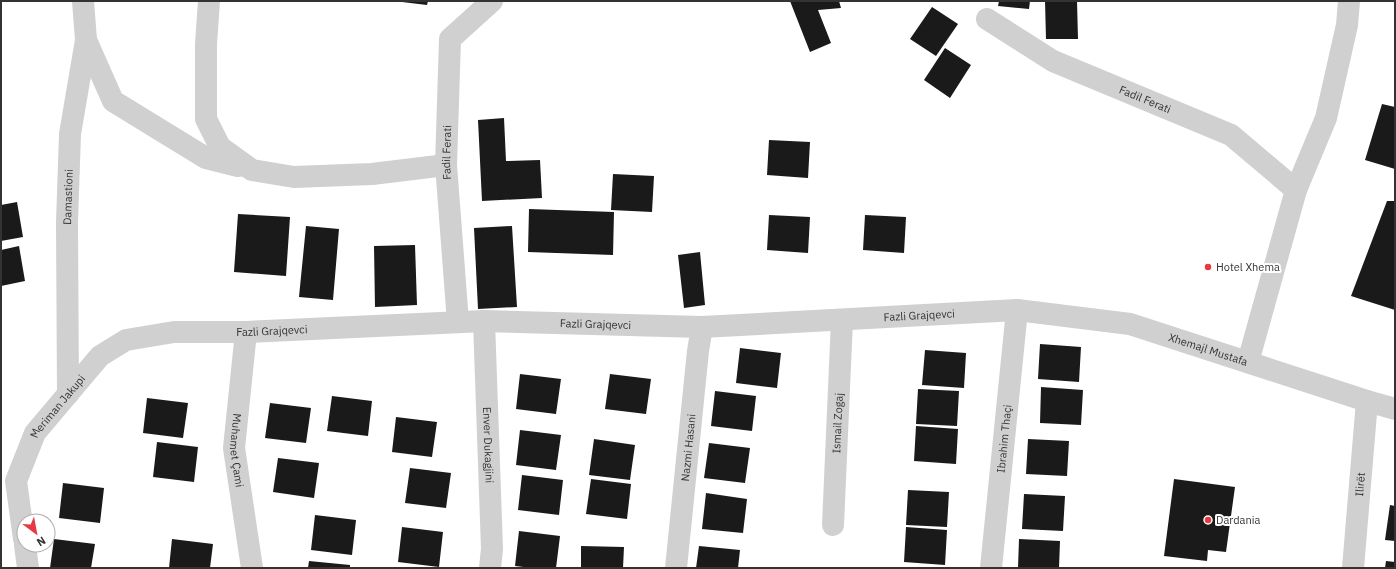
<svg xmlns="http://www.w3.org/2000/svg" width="1396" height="569" viewBox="0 0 1396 569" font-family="'IBM Plex Sans',sans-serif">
  <rect width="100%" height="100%" fill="#fff"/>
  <path fill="#1a1a1a" d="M402 1H428L427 5 402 2Z
    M790 1H839L841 8 818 10 831 43 810 52Z
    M999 1H1030L1029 9 998 6Z
    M1045 1H1077L1078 39H1046Z
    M932 7 958 24 936 56 910 39Z
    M945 48 971 65 950 98 924 80Z
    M1382 104 1395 107V169L1365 160Z
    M504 118 506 161 540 160 542 198 482 201 478 120Z
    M769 140 810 142 808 178 767 175Z
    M613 174 654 176 652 212 611 210Z
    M1387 201H1395V310L1351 296Z
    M17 202 23 237 1 241V205Z
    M529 209 614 212 613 255 528 252Z
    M238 214 290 217 286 276 234 272Z
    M769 215 810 217 808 253 767 250Z
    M865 215 906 217 904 253 863 250Z
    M306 226 339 229 333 300 299 297Z
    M512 226 517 307 478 309 474 228Z
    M415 245 417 305 375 307 374 246Z
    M19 246 25 281 1 286V250Z
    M700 252 705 305 684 308 678 255Z
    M1040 344 1081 347 1079 382 1038 379Z
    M740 348 781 353 777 388 736 383Z
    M925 350 966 353 964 388 922 385Z
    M520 374 561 379 556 414 516 409Z
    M610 374 651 379 646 414 605 409Z
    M1041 387 1083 390 1081 425 1040 423Z
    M918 389 959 391 957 426 916 424Z
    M715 391 756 396 752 431 711 426Z
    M332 396 372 401 368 436 327 431Z
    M147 398 188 403 183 438 143 433Z
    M270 403 311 408 306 443 265 438Z
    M396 417 437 422 432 457 392 452Z
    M916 426 958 429 956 464 914 461Z
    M520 430 561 435 556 470 516 465Z
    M594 439 635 445 630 480 589 475Z
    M1028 439 1069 441 1067 476 1026 474Z
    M157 442 198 447 194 482 153 477Z
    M709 443 750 448 745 483 704 478Z
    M278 458 319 463 314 498 273 492Z
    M410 468 451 473 446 508 405 503Z
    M522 475 563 480 559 515 518 510Z
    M591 479 631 484 627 519 586 514Z
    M1174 479 1235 487 1226 552 1208 550 1207 561 1164 556Z
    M63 483 104 488 100 523 59 518Z
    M908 490 949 492 947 527 906 525Z
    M706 493 747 499 743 533 702 529Z
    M1024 494 1065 496 1063 531 1022 529Z
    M1390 505 1395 506V541L1385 540Z
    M315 515 356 520 352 555 311 550Z
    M402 527 443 532 439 567 398 562Z
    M906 527 947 530 945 565 904 562Z
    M519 531 560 536 556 568H532L515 566Z
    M54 539 95 544 91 568H50Z
    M172 539 213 544 210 568H169Z
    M1019 539 1060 541 1059 568H1018Z
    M581 546 624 547 623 568H581Z
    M699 546 740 550 738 568H696Z
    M309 561 350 565V568H308Z
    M1386 561 1395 562V568H1385Z"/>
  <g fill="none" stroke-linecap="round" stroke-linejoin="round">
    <g stroke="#d0d0d0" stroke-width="22">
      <path d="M209 1 206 44V119L220 147 252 170 294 177 372 174 446 165"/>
      <path id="s1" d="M987 19 1053 61 1231 135 1296 190"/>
      <path d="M86 40 113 101 206 158 238 166"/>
      <path id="s2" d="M484 321 492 549 490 568"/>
      <path id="s3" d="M458 322 446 165 450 39 492 1"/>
      <path id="s4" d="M246 332 234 448 252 568"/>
      <path d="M1248 362 1296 190 1326 118 1347 25 1349 1"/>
      <path id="s5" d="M68 394 67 222 70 134 86 40 83 1"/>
      <path id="s6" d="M833 525 842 320"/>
      <path id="s7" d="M24 539 16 481 35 433 100 356 126 340 174 332H246L484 321 702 327 1017 310 1130 324 1367 401 1395 409"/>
      <path d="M25 545 28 568"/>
      <path id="s8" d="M676 568 698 351 702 327"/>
      <path id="s9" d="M991 568 1017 310"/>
      <path id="s10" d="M1353 568 1367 401"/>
    </g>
  </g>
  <g fill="#e63946" stroke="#fff" stroke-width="1.5">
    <circle cx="1208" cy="267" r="4"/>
    <circle cx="1208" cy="520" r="4"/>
  </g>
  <g text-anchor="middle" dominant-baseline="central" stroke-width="4" stroke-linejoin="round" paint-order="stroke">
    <g font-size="11" fill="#333" stroke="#fff">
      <text stroke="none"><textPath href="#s1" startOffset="178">Fadil Ferati</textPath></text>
      <text stroke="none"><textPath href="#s3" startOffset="170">Fadil Ferati</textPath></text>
      <text stroke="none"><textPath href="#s5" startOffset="197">Damastioni</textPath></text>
      <text stroke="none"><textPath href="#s7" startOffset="1036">Fazli Grajqevci</textPath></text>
      <text stroke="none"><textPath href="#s7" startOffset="712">Fazli Grajqevci</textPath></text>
      <text stroke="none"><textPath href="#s7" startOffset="388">Fazli Grajqevci</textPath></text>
      <text stroke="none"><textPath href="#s7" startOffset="1330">Xhemajl Mustafa</textPath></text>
      <text stroke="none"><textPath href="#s7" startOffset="145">Meriman Jakupi</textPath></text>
      <text stroke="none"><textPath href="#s6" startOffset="102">Ismail Zogaj</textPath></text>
      <text stroke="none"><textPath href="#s9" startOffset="130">Ibrahim Thaçi</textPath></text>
      <text stroke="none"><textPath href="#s2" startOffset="124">Enver Dukagjini</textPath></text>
      <text stroke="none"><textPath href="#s8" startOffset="121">Nazmi Hasani</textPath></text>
      <text stroke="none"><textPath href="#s4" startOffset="119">Muhamet Çami</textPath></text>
      <text stroke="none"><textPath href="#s10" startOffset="84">Ilirët</textPath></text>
    </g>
    <g font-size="11" fill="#333" stroke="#fff" text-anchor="start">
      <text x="1216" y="267">Hotel Xhema</text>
      <text x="1216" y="520">Dardania</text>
    </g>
  </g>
  <rect width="1396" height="569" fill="none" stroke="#333333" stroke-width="4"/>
  <g transform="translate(36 533) rotate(148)"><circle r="19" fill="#ffffff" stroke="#adadad"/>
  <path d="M0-3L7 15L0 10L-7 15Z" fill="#e63946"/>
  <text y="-6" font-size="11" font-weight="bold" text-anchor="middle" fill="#333333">N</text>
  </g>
</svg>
